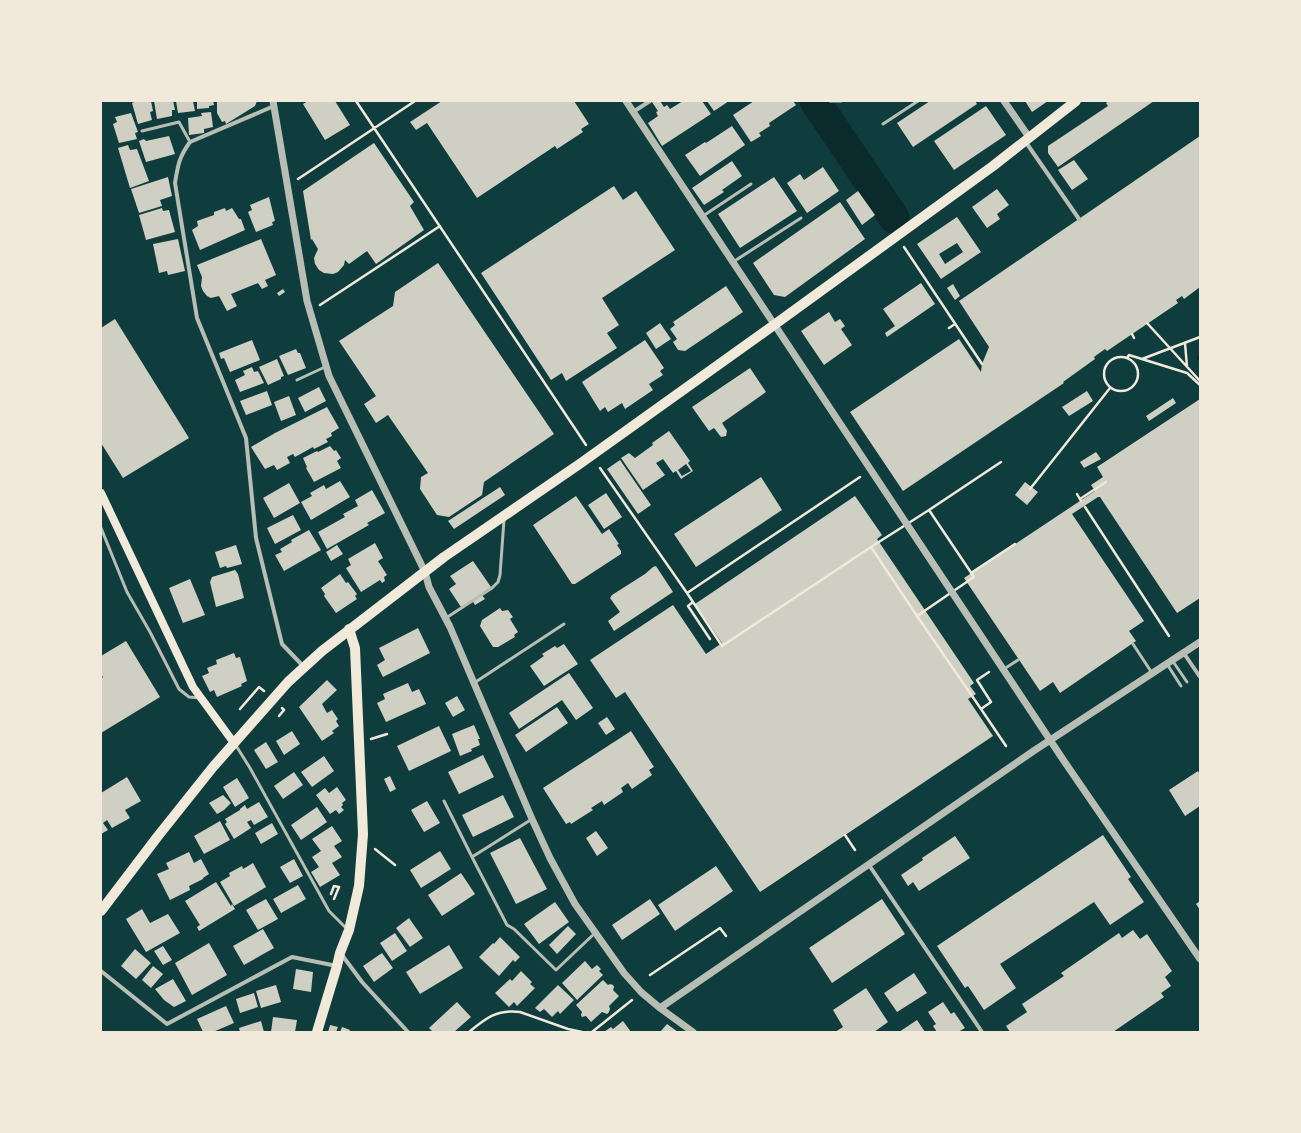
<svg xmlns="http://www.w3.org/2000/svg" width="1301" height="1133" viewBox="0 0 1301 1133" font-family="Poppins,sans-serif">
  <rect width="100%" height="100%" fill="#0f3d3e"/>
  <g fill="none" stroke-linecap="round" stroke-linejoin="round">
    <path stroke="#0a2a2b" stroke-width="5" d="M1199 358H1200"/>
    <path stroke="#0a2a2b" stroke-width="31" d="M815 101 894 218"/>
  </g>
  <path fill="#cfcfc3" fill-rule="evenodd" d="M136 101H151L153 111 150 112 152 120 138 124 132 103Z
    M154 101H173L175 110H172V116L157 119Z
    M176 101H193L195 111 178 113Z
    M197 101H213L214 105 209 106V108L197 109Z
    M217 101H257L255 106 226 124 225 121 222 122 217 113Z
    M308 101H335L350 125 325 140 303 104Z
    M442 101H574L589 124 581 129 583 132 557 149 555 146 477 198 427 123 416 130 410 122Z
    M654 101H660L664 107 667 105 670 109 683 101H702L711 114 662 146 648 123 658 116 656 112 658 111 652 102Z
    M707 101H729L714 111Z
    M754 101H793L796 105 769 123 770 126 759 133 761 136 751 142 733 115Z
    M930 101H975L977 104 913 147 897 123Z
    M1025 101H1048L1032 112Z
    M1109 101H1154L1058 167 1048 153V146L1108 106 1106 103Z
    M986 106 1006 135 954 170 934 141Z
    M211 112 213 127 204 129V133L189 135 188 118 202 116 201 113Z
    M131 113 138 132 135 133 137 139 119 143 113 124 117 122 115 117Z
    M732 126 745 145 700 176 685 155 705 142 706 143Z
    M169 136 175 154 146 162 139 141 144 139 146 141Z
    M1200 136V287L1184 299 1182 296 1176 300 1178 303 1107 351 1105 349 1094 357 1095 359 1063 382 1064 383 903 491 850 412 959 339 981 372 982 364 989 347 959 301Z
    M374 143 414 202 410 206 424 230 376 264 367 251 349 264 345 260 344 265 338 272 333 274 324 273 319 270 315 264 314 258 318 249 312 239 311 240 303 191Z
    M128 145 130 150 137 149 149 181 130 188 118 148Z
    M1074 160 1088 179 1072 190 1058 170Z
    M732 161 742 176 722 190 724 192 704 205 692 188Z
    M823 167 839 191 807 213 787 183 800 174 804 180Z
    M168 177 172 196 160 200 162 206 139 213 131 189Z
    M774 177 797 211 740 248 718 214Z
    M614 186 623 200 636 191 675 250 602 298 619 325 607 333 617 348 566 381 562 373 551 380 481 273Z
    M997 189 1009 205 997 214 1000 219 987 228 972 207Z
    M858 191 875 215 862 225 846 200Z
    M269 197 275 221 272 222 273 225 256 232 248 212 252 210 250 205Z
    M840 202 865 239 785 297 774 295 753 263Z
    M162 208 163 211 169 210 175 232 146 240 139 215Z
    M225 208 226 211 232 208 239 219H241L245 230 200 250 192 230 198 226 197 221 214 215V212Z
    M957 217 981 252 941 279 917 244ZM957 243 963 252 945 264 939 254Z
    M178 239 185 271 168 275 167 271 159 273 153 244Z
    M261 239 276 275 265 280 268 286 262 289 258 283 231 294 237 306 227 311 219 296 211 298 207 296 203 291 201 286 202 277 197 265Z
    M438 263 554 434 484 482 482 495 449 517 437 515 420 489 421 477 428 473 388 415 376 423 364 404 376 396 339 341 393 306 395 292Z
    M921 283 935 304 887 337 885 333 895 326 883 309Z
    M953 284 960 296 955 300 947 288Z
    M726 286 743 312 685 351 678 350 673 342 677 339 670 329 675 325 673 322Z
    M283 289 285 292 279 296 277 293Z
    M829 312 835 322 840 319 845 326 841 329 852 345 824 365 801 331Z
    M115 319 189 438 123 478 101 443V328Z
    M660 323 671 339 656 349 646 333Z
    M252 340 260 360 230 372 224 358 221 359 219 353Z
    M645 340 664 368 660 371 663 375 649 384 653 390 625 409 622 403 608 412 605 407 600 411 582 382Z
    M296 349 298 353H300L306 368 288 375 279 356Z
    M277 359 284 376 281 377V379L268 385 259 367Z
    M252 367 254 372 258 371 264 383 240 392 235 380 245 375 243 371Z
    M750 368 766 392 722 423 727 431 726 436 721 437 714 428 709 431 692 407Z
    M319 387 326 401 305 412 298 398Z
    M267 391 272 405 246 415 240 401Z
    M1087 391 1093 401 1069 416 1062 407Z
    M289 396 296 415 281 421 274 402Z
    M1173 398 1176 403 1149 421 1146 416Z
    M1200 399V598L1177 613 1100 497H1098L1072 514 1144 621 1129 631 1136 641 1060 693 1053 682 1040 691 964 578 1095 491 1091 485 1103 477 1097 467Z
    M327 407 339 428 331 433 332 436 326 439 328 442 314 449 313 447 295 457 293 454 287 457 290 463 277 470 274 465 265 469 251 447 275 433Z
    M669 431 690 461 688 463 693 471 681 479 676 471 673 473 663 459 656 463 665 475 643 490 621 458 629 453 635 458 653 445 652 443ZM686 464 691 471 682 476 678 470Z
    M330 446 334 451 336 450 341 458 337 461 341 468 314 482 306 468 307 467 303 458 317 451 318 452Z
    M1096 452 1101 459 1084 468 1080 462Z
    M620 460 651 505 638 514 607 469Z
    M761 477 782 510 696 567 674 534Z
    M340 481 350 497 311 520 301 502 312 496 310 493 324 485 326 489Z
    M1025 482 1038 492 1027 505 1015 495Z
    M289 483 300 503 274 518 263 498Z
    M500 487 505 495 454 529 448 521Z
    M372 490 385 513 367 523 369 525 327 549 318 532 345 517 343 514 358 506 355 500Z
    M606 493 622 517 604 529 588 505Z
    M576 496 602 534 609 529 619 544 617 545 621 551V554L575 584H572L533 525Z
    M855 496 882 535 877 539 974 683 970 686 976 694 968 699 993 736 760 892 625 692 616 698 590 660 673 605 706 654 722 643 695 604Z
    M293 515 301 530 275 544 267 528Z
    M309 530 321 550 284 571 275 555 282 552 280 549 292 542 291 540Z
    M375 543 383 558 378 561 387 575 384 577 385 581 382 583 380 580 361 592 346 568 351 565 348 559Z
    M236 545 242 564 227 568 226 566 220 568 215 552Z
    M337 545 343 554 331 561 326 552Z
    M473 561 491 587 481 594 485 599 475 605 472 600 461 607 449 589 456 584 450 576Z
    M656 566 673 592 614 631 608 621 620 612 610 598 612 595 645 574 653 567Z
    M235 570 238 574 244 598 216 607 210 582 212 577Z
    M340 574 346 583 348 582 357 594 355 596 357 599 336 613 324 596 325 594 321 588Z
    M190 579 205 615 183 623 169 588Z
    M500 608 502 611 508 610 513 617 510 619 518 632 514 635 515 637 498 647H493L480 626 482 620Z
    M418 628 430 653 383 677 377 665 385 660 379 648Z
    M126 641 160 697 101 733V679L103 677 101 675V656Z
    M564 644 578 664 544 686 530 666 544 656 542 654 555 646 557 648Z
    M234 653 236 658 240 657 247 681 241 684 242 686 217 697 214 690 210 692 202 676 209 673 207 668 217 664 216 660Z
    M569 673 593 708 576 720 562 700 519 729 509 713Z
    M327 680 337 690 322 704 327 713 332 710 338 719 336 721 339 726 332 731 334 733 322 741 299 707Z
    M408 683 412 692 419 689 426 704 386 722 377 703 385 699 383 694Z
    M457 696 465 710 453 717 445 703Z
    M557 707 568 723 526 752 515 735Z
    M607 717 615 729 606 735 598 723Z
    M474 725 480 739H478L480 745 471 749 472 751 460 756 452 734Z
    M439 726 451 751 409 771 397 746Z
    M292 731 300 744 284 755 276 741Z
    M631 731 654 767 649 770 652 775 632 789 628 783 621 788 623 792 604 805 602 801 591 808 593 810 571 824 570 822 566 824 543 788Z
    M266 742 278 762 266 769 254 750Z
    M483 755 494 777 459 794 448 772Z
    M324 756 334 771 312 787 301 772Z
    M1198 771 1200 775V806L1185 816 1169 790Z
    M294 772 303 785 283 799 274 786Z
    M390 776 396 789 390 792 384 779Z
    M127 777 141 801 125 810 130 818 112 828 107 820 103 823 108 830 101 834V793Z
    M237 778 249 798 235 807 223 787Z
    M337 787 346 800 342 803 343 805 341 807 344 810 339 814 336 810 330 814 316 795 325 788 329 793Z
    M223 795 231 803 224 810 217 814 209 803Z
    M503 795 514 817 473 837 462 815Z
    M427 801 440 823 424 832 411 810Z
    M259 802 268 817 254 825 251 820 247 822 251 828 234 839 225 824 227 822 225 819 240 810V809L245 805 247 809Z
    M317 807 327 822 301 840 291 825Z
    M220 821 230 840 204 854 194 836Z
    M272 823 278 834 261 844 255 833Z
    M332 826 342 841 334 846 342 857 332 863 340 875 320 887 311 872 319 867 312 857 321 851 312 839Z
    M596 831 608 848 597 856 586 838Z
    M1103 835 1131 877 1128 879 1144 902 1110 925 1094 902 1000 964 1016 988 984 1010 968 986 965 988 937 946Z
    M955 836 970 858 919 891 913 882 908 886 901 875 923 860 922 858Z
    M520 838 547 889 516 904 490 853Z
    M440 851 451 869 421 888 410 870Z
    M189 852 194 863 201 859 209 874 203 878V879L189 886 190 890 170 900 157 874 169 869 166 863Z
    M294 859 303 876 290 883 280 867Z
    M253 863 266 887 234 906 220 882 230 876 229 873 242 866 243 869Z
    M716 866 733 891 675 931 658 905Z
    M461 873 475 894 442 916 428 895Z
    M216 882 231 906 232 904 235 909 199 931 197 927 200 925 185 901Z
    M298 885 306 899 281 913 273 899Z
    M266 899 278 919 258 930 246 910Z
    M650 899 660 914 622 940 612 925Z
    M882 899 905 934 832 983 809 948Z
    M1200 901V910L1196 904Z
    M555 902 569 922 539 944 524 924Z
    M142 909 150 923 168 914 180 933 146 952 126 919Z
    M409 918 423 938 410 947 396 928Z
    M568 926 576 934 557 954 549 945Z
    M263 929 274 948 244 965 233 946Z
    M1133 930 1140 939 1147 934 1172 971 1165 977 1171 986 1161 993 1164 997 1113 1032H1010L1006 1026 1027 1012 1022 1004 1064 976 1061 973 1119 933 1122 938Z
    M395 933 407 951 392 961 380 943Z
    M500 937 520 957 515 962 513 960 499 976 479 957 493 943 494 944Z
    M209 943 227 975 192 995 175 963Z
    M449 945 463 968 420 994 406 972Z
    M163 946 172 960 163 965 154 951Z
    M135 949 151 963 136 979 121 966Z
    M382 953 393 968 374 982 363 966Z
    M585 961 592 969 597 965 601 969 599 971 603 975 577 1000 562 983Z
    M153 966 163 974 151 988 142 980Z
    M296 969 313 972 311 992 293 989Z
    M521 971 532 982 530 984 535 988 517 1006 514 1002 509 1007 495 993 510 979 512 981Z
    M914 973 927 993 897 1012 884 993Z
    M173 979 186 1001 174 1007 164 1000 155 989Z
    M603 980 608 985 610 984 613 985 614 987 613 990 619 996 609 1006 610 1009 609 1012 607 1014 602 1012 591 1022 586 1016 582 1017 581 1015 582 1012 576 1005Z
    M276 985 281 1002 261 1008 256 991Z
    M558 985 574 1000 560 1014 558 1011 552 1017 544 1009 540 1012 535 1008Z
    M866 988 888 1022 874 1032H835L843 1027 833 1010Z
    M254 993 258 1007 240 1013 236 999Z
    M457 1002 471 1017 454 1032H433L429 1028Z
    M943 1002 951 1014 954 1012 965 1028 958 1032H937L933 1026 936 1024 928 1012Z
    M226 1006 234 1023 213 1032H203L197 1019Z
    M273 1017 297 1020 295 1032H271Z
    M917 1020 925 1032H899Z
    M261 1021 264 1032H240L239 1028Z
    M623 1021 631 1032H604L611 1027 613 1029Z
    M667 1024 678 1032H660Z
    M330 1025 338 1027 336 1032H328Z
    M342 1027 350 1030 349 1032H340Z"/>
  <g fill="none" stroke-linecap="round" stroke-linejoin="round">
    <path stroke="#f1e9da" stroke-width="2.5" d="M356 101 586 445
      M298 179 415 101
      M904 247 982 364
      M320 305 440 226
      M1147 323 1200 381
      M949 328 955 324
      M1132 334 1134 338
      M1185 343 1187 367
      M1104 374a17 17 0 1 1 34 0a17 17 0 1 1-34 0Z
      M1127 358 1129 355 1187 373 1200 385
      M1142 359 1200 337
      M600 468 687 593 860 477
      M1030 489 1110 388
      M1077 494 1081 501
      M1080 499 1106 482
      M1085 507 1169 636
      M929 510 974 577 917 616 871 547Z
      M929 510 1001 462
      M971 573 1015 544
      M687 593 693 602 688 606 710 639
      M693 602 722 646 871 547
      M917 616 981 709 991 702 977 680 989 672
      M240 709 259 687 264 691
      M981 709 1006 746
      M279 716 284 710 282 708
      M371 739 387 734
      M845 835 855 850
      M375 849 395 865
      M331 894 334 886 339 887 334 899
      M650 975 720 928 726 936
      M469 1032C486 1018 497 1009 520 1012L568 1029 582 1032
      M592 1032 632 1000"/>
    <path stroke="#b8beb3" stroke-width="3" d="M830 101H841
      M883 124 918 101
      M142 131 179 122 190 142
      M703 216 751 184
      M733 262 801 218
      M297 380 327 366
      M101 528 127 592 150 632 179 689 189 697 200 698
      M446 618 492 588 498 582 500 575 504 520
      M1133 644 1152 673
      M1172 660 1187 682
      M1167 664 1181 686
      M1004 669 1018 660
      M474 683 564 624
      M235 744 250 768 329 911 347 929
      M444 801 472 857
      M532 819 472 857 507 925 514 929 556 970 595 933"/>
    <path stroke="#b8beb3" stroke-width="4" d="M274 106 190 142C179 157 178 165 175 183L197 318 246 438 256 538 282 644 304 667
      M633 112 650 101
      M1025 141 1079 219
      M1183 652 1200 677
      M869 865 982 1032
      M342 955 362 982 408 1032
      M101 971 167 1024 292 957 337 966"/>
    <path stroke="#b8beb3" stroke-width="7" d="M273 101 307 301 329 376 425 572 429 587 450 627 532 819 550 858 575 904 624 973 641 992 660 1008 693 1032
      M626 101 1064 761 1200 959
      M1004 101 1029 137
      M660 1008 1035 750 1200 642"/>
    <path stroke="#f1e9da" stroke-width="8" d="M101 493 193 687 234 743"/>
    <path stroke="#f1e9da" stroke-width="10" d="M101 911 158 836 213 767 288 682 322 651 444 557 581 463 774 325 993 166 1076 101
      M317 1032 337 966 340 953 349 930 359 886 363 834 355 648 349 629"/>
  </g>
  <rect width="1301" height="1133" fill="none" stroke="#f1e9da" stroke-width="204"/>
</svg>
